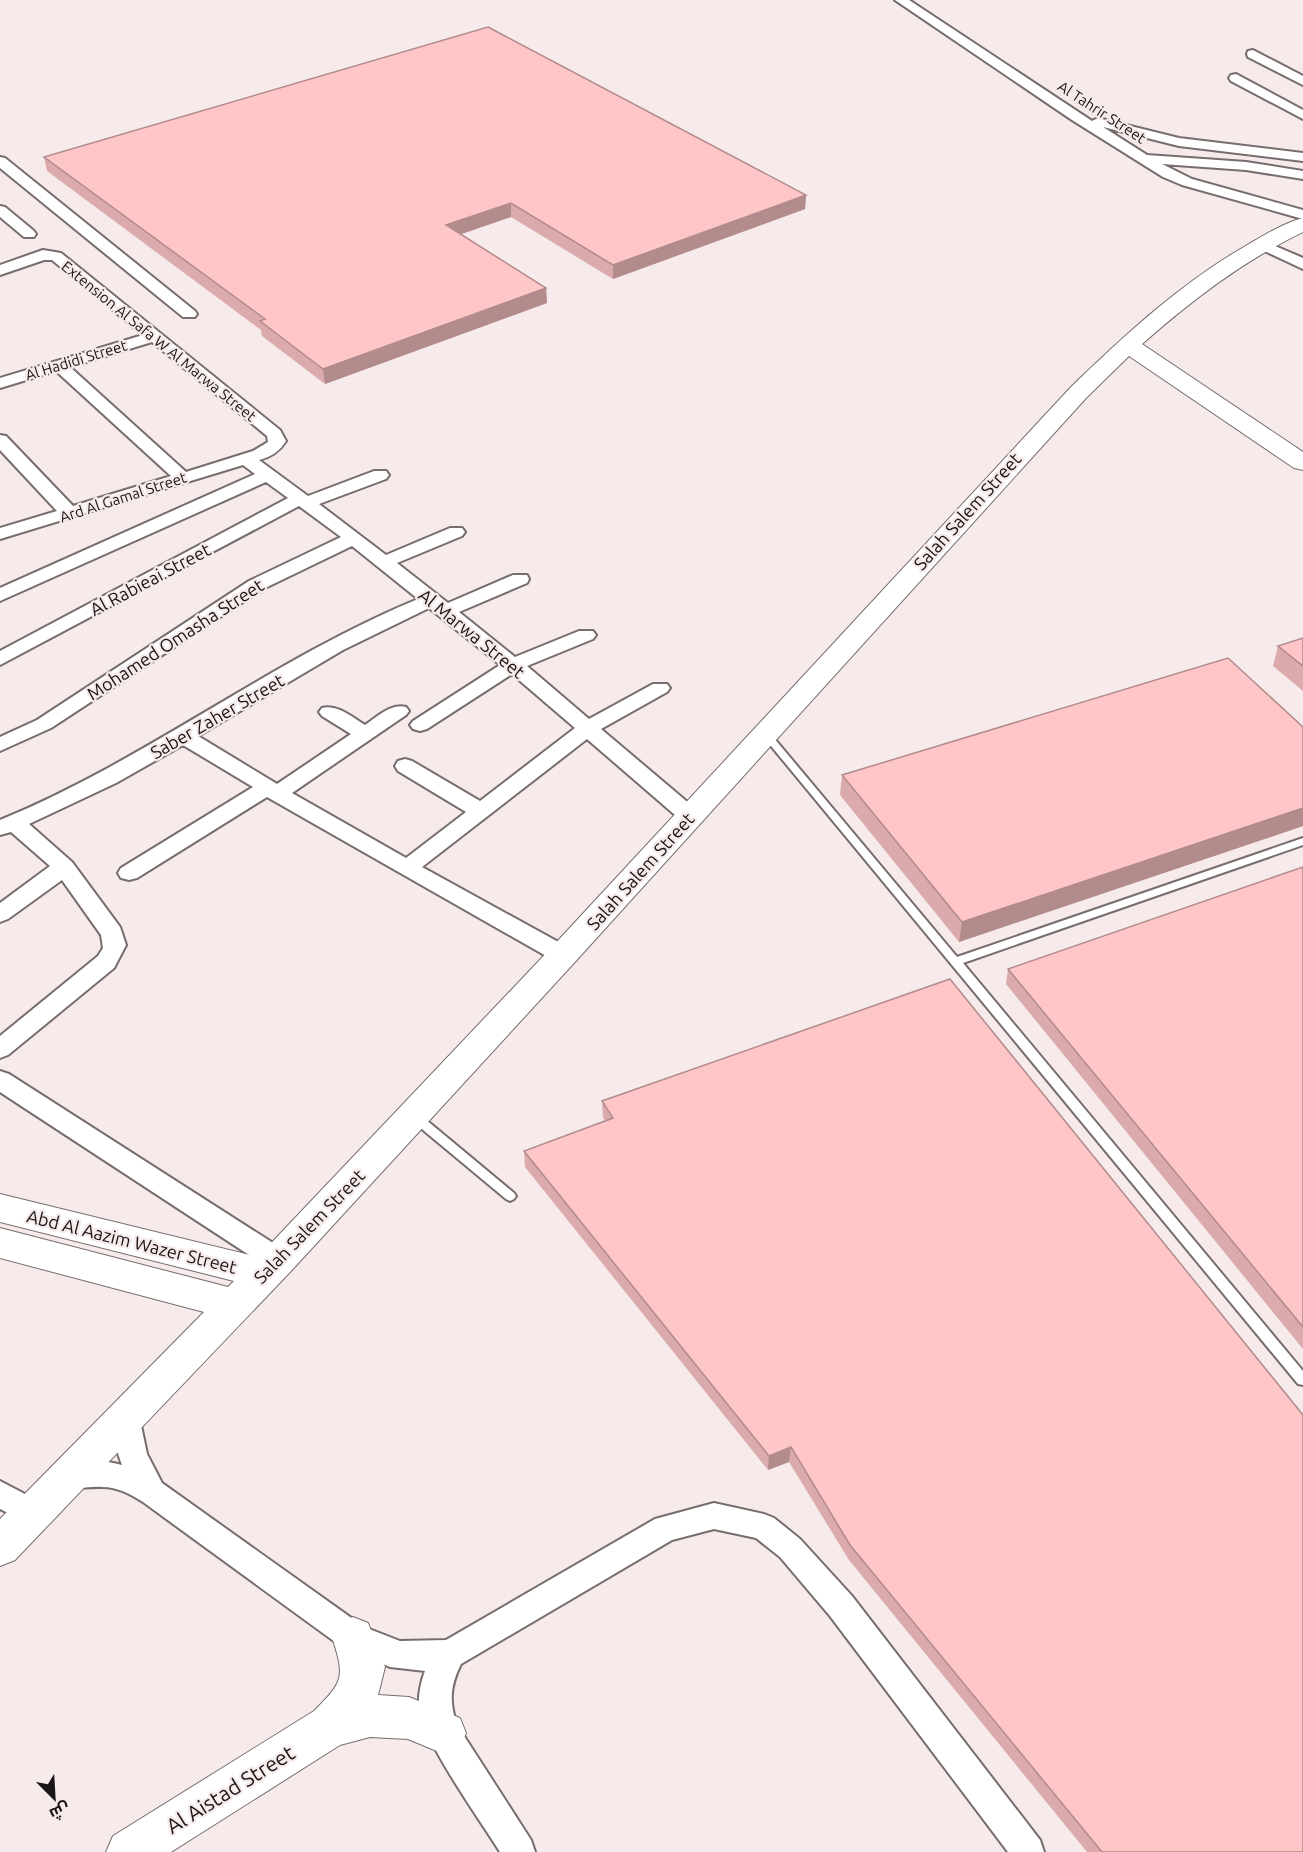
<svg xmlns="http://www.w3.org/2000/svg" width="1303" height="1852" viewBox="0 0 1303 1852" font-family="Ubuntu,Cairo,sans-serif">
  <rect width="100%" height="100%" fill="#f6eaea"/>
  <g fill="none" stroke-linecap="round" stroke-linejoin="round">
    <defs>
      <path id="lane" d="M765 730 768 731 957 957 1303 838V845L963 963 1303 1371V1385L1298 1384 762 735 760 733 762 731Z
        M415 1113 419 1114 514 1193 516 1196 514 1199 510 1201 506 1199 411 1120 409 1117 411 1114Z"/>
      <path id="street" d="M895 0H909L1092 121 1098 118 1179 138 1303 153V161L1179 146 1103 127 1147 155 1246 162 1303 171V179L1246 170 1162 164 1192 179 1303 210V219L1182 185 1163 177 1072 120Z
        M1253 50 1303 76V85L1248 57 1247 54 1248 51Z
        M1236 74 1303 110V119L1231 81 1229 78 1231 75Z
        M0 157 5 158 195 311 197 314 195 317H183L0 168Z
        M0 206 5 207 34 231 36 234 34 237H24L0 217Z
        M1261 240 1303 258V269L1256 247 1254 244Z
        M43 250 61 253 280 430 286 441C279 452 271 457 259 460L308 496 374 471H386L389 475 386 479 319 504 386 555 450 528H462L465 532 462 536 397 563 448 603 513 575H527L529 579 527 583 459 612 515 657 579 631H593L596 635 593 639 527 666 589 719 653 684H667L670 688 667 692 601 729 698 811 701 816 698 821 690 823 682 821 587 739 422 867 571 949 574 955 571 961 563 963 555 961 267 797 137 878 129 880 121 878 118 873 121 868 253 787 183 745 116 783 29 824 72 862 120 927 126 945 114 968 8 1055 0 1058V1036L98 956 103 948 101 935 62 880 8 919 0 922V903L50 866 11 832 0 835V820C147 760 272 659 418 599L352 546 263 589 51 728 0 751V737L37 720 249 581 341 537 299 506 0 665V651L288 498 266 482 0 601V588L255 474 243 465 0 539V528L57 511 0 450V435L6 436 73 506 171 476 56 371 0 388V378L143 335 52 260H44L0 275V265ZM152 342 267 436 268 442 253 451 186 472 70 367ZM429 608 500 665 413 721 410 725 413 729 420 731 427 729 512 674 575 728 480 801 412 761 405 759 398 761 395 766 398 771 466 812 406 858 292 793 406 715 409 711 406 707C391 703 377 717 365 725 352 717 337 704 322 708L319 712 322 716 351 734 277 784 198 736 343 650Z
        M0 1071 9 1074 287 1252 291 1260 287 1268 278 1271 269 1268 0 1092Z
        M125 1404 135 1407 139 1416 147 1454 162 1483 364 1627 400 1641 446 1640 655 1519 714 1503 764 1514 774 1518 800 1539 852 1596 1040 1840 1044 1852H1008L830 1616 780 1557 756 1538 714 1529 672 1540 461 1664C450 1686 449 1702 457 1725L531 1840 535 1852H500C479 1818 424 1743 419 1707 418 1696 421 1681 425 1671L390 1667 342 1647 143 1502C130 1494 118 1487 102 1487 87 1486 73 1491 59 1486L55 1477 59 1468C79 1461 102 1459 122 1465 116 1448 107 1424 115 1407Z
        M0 1481 42 1503 47 1512 42 1521 32 1525 0 1509Z"/>
      <path id="secondary" d="M1303 218V232C1243 261 1192 300 1142 344L1303 452V470L1294 468 1129 356 1087 397 574 963 291 1271 15 1560 0 1566V1519L204 1312 0 1258V1228L228 1287 234 1281 0 1222V1194L258 1257 552 947 1071 387C1126 334 1182 282 1249 244 1266 234 1284 223 1303 218Z
        M353 1617 368 1623 385 1667 378 1695 409 1697 460 1718 466 1733 460 1748 444 1754 408 1739 370 1737 340 1745 171 1852H106L113 1836 314 1711C344 1681 345 1677 332 1637L338 1623Z"/>
    </defs>
    <use href="#lane" stroke="#786d6d" stroke-width="4"/>
    <use href="#street" stroke="#786d6d" stroke-width="4"/>
    <use href="#secondary" stroke="#786d6d" stroke-width="2"/>
    <use href="#lane" fill="#fff" fill-rule="evenodd"/>
    <use href="#street" fill="#fff" fill-rule="evenodd"/>
    <use href="#secondary" fill="#fff" fill-rule="evenodd"/>
  </g>
  <path fill="#dbaaac" d="M44 157 806 195 805 209 613 279 511 217 461 234 546 288 547 303 325 384 262 336 261 330 47 171Z
    M1303 638V691L1273 666 1278 646Z
    M1303 727V826L959 942 840 795 842 775Z
    M1303 867V1349L1006 984 1008 969Z
    M602 1101 1303 1852H1087L849 1560 789 1462 768 1470 525 1167 524 1151 605 1121 603 1117Z"/>
  <path fill="#b28b8c" d="M806 195 805 209 613 279V265Z
    M511 203V217L447 239 446 225Z
    M546 288 547 303 325 384 323 369Z
    M1303 808V826L959 942 962 922Z
    M791 1447 789 1462 768 1470 769 1456Z"/>
  <path fill="#ffc6c8" stroke="#b28b8c" stroke-width="1.5" d="M488 27 806 195 613 265 511 203 446 225 546 288 323 369 260 321 265 319 44 157Z
    M1303 638V666L1278 646Z
    M1228 658 1303 727V808L962 922 842 775Z
    M1303 867V1327L1008 969Z
    M950 979 1303 1415V1852H1102L850 1545 791 1447 769 1456 524 1151 613 1118 602 1101Z"/>
  <g text-anchor="middle" dominant-baseline="central" stroke-width="4.5" stroke-linejoin="round" paint-order="stroke">
    <g font-size="15" fill="#191415" stroke="#f6eaea">
      <text transform="translate(1102 112) rotate(33)">Al Tahrir Street</text>
      <text transform="translate(159 341) rotate(39)">Extension Al Safa W Al Marwa Street</text>
      <text transform="translate(76 360) rotate(-17)">Al Hadidi Street</text>
      <text transform="translate(123 497) rotate(-18)">Ard Al Gamal Street</text>
    </g>
    <g font-size="18" fill="#191415" stroke="#f6eaea">
      <text transform="translate(967 511) rotate(-48)">Salah Salem Street</text>
      <text transform="translate(150 579) rotate(-28)">Al Rabieai Street</text>
      <text transform="translate(472 633) rotate(39)">Al Marwa Street</text>
      <text transform="translate(175 639) rotate(-33)">Mohamed Omasha Street</text>
      <text transform="translate(217 716) rotate(-30)">Saber Zaher Street</text>
      <text transform="translate(640 871) rotate(-48)">Salah Salem Street</text>
      <text transform="translate(309 1226) rotate(-46)">Salah Salem Street</text>
      <text transform="translate(132 1241) rotate(14)">Abd Al Aazim Wazer Street</text>
    </g>
    <g font-size="21" fill="#191415" stroke="#f6eaea">
      <text transform="translate(230 1789) rotate(-32)">Al Aistad Street</text>
    </g>
  </g>
  <g transform="translate(54 1798) rotate(156)" stroke="#f6eaea" stroke-width="4.5" paint-order="stroke">
  <path d="M0-4.5L10 22L0 15L-10 22Z" fill="#191415"/>
  <text y="-9" font-size="16" font-weight="bold" text-anchor="middle" fill="#191415">ش</text>
  </g>
</svg>
